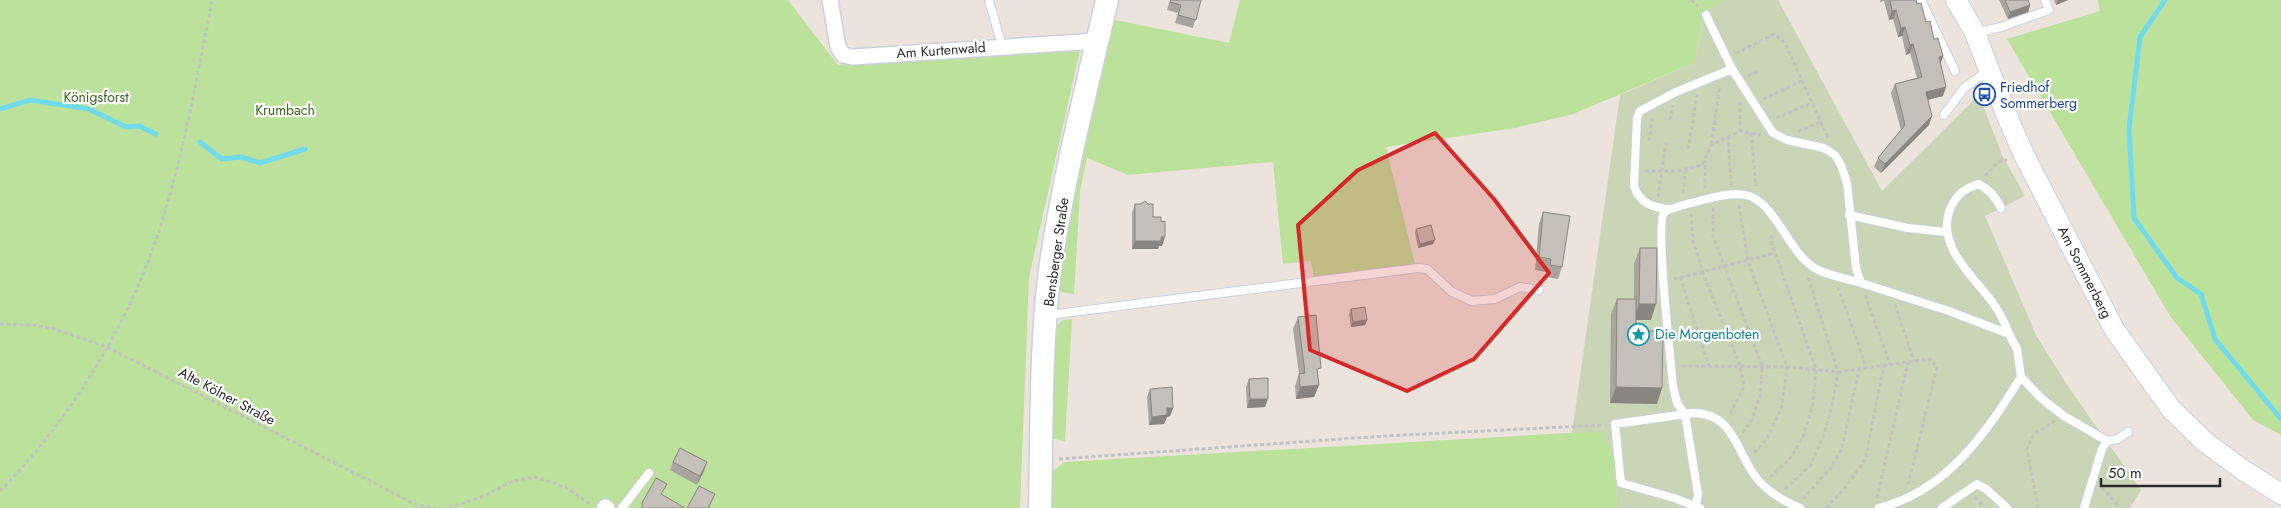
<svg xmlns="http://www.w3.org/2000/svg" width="2281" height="508" viewBox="0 0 2281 508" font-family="Jost,sans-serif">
  <rect width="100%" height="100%" fill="#ece3dd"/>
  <path fill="#bce19a" d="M0 0H788L838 65 1021 41H1082L1029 277 1020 508H0Z
    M1240 0H1723L1705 12 1694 63 1573 114 1515 128 1386 147 1415 264 1314 278 1311 261 1283 264 1273 162 1128 175 1087 158 1080 191 1074 294 1062 292 1058 287 1067 218 1110 19 1229 43Z
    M2098 0H2281V435L2253 420 2170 316 2007 39 2100 11Z
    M1072 319 1065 441 1054 439 1050 433 1053 328 1063 320Z
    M1604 431 1616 465 1617 508H1048L1049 474 1064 462Z"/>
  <path fill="#c9d5b4" d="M1723 0H1778L1882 191 1979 95 2002 155 2025 196 1985 216 2036 335 2067 385 2141 490 2130 508H1617L1616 465 1604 432 1572 433 1620 95 1694 63 1705 12Z"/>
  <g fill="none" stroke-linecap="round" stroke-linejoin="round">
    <path stroke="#72dbeb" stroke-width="5" d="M2165 0 2140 37 2129 129 2134 218 2177 278 2201 294 2215 339 2281 419
      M0 109 30 100 89 109 126 127 139 126 156 134
      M200 142 222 159 241 157 260 163 305 149"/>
    <defs>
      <path id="service" d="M989 0 1002 46
        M1921 0 1955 71
        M1706 15 1732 69 1773 133 1787 140 1824 148 1835 155 1841 165 1847 183 1856 268 1861 283 1949 311 2009 334 2017 349 2021 377 2042 399 2064 416 2107 441
        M1975 33 2001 27 2049 10 2045 0
        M1944 115 1964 88 1987 71
        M2001 208C1996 197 1989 189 1978 184 1964 189 1956 195 1950 209 1936 246 1973 276 1993 303 2000 313 2005 323 2009 334
        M1667 209C1651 207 1639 202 1634 186L1637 118 1640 111 1676 92 1732 69
        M1849 215 1908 228 1946 232
        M1049 315 1418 268 1427 269 1452 292 1472 301 1495 299 1520 287 1539 290
        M1696 506 1698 494 1685 414 1677 403 1673 386C1671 361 1655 226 1664 213 1668 208 1695 202 1703 200 1717 196 1738 191 1752 197 1779 210 1790 256 1818 270 1831 276 1848 279 1861 283
        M622 508 649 473
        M1700 508 1674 498 1621 483 1615 424 1693 413C1733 413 1736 450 1755 476 1766 491 1783 501 1800 508
        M1879 508C1947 491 1986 433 2021 377
        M1942 508 1977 484 1986 489 2007 508
        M2084 508 2102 449 2107 441 2118 439 2128 432"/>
      <path id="minor" d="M830 0 838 47 843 55 853 57 1097 41
        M605 507 607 508"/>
      <path id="tertiary" d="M1956 0 1975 33 2006 114 2024 155 2114 329 2171 409 2205 442 2243 470 2281 494"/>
      <path id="secondary" d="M1040 508C1042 429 1040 349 1050 270 1063 179 1086 90 1107 0"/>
    </defs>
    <use href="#service" stroke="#cbd0dc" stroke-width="10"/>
    <use href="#minor" stroke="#cbd0dc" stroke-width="18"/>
    <use href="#tertiary" stroke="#cbd0dc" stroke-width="22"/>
    <use href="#secondary" stroke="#cbd0dc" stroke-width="25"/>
    <path stroke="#c3c3c3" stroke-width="3" stroke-dasharray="4 2.5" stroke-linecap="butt" d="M1691 0 1700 8
      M1736 53 1774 34 1785 43 1828 138
      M1748 76 1759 71
      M1763 99 1803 80
      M1740 102V131
      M1776 118 1812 103
      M1670 120 1673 105
      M1798 131 1821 122
      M1751 133 1756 186
      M1728 136 1731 185
      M1649 141 1652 118
      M1711 144 1720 86
      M1688 149 1697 95
      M1645 171H1678L1702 165 1711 145 1740 131 1761 135
      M1985 176 1998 162 2007 160
      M1705 189V160
      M1683 193 1686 169
      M1658 197 1666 142
      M1739 205 1748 261 1787 367 1782 406 1768 437 1753 455
      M1713 208V236L1762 366 1760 397 1750 423 1742 433
      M1691 214 1693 241 1703 273 1740 365 1744 386 1730 415
      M1680 277 1709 366
      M1674 279 1775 253
      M1838 287 1867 369
      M1865 295 1890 364
      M1895 304 1914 361
      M0 324 35 325 54 329 107 347 417 505 437 508
      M1682 366 1787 367 1838 372 1930 359 1937 367 1908 485
      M1059 459 1384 436 1604 425
      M1770 477 1789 460 1803 437 1813 404 1816 369 1772 244 1771 235
      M2102 488 2121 508
      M1785 489 1810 466 1823 437 1832 406 1838 372 1808 277
      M0 491C68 422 124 332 156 240 182 163 197 80 212 0
      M1975 497 1985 508
      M1877 498 1908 362
      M1803 499 1830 469 1842 448 1859 370
      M1625 507 1628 508
      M449 508 484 496 513 481 536 477 565 487 590 504
      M1826 508 1844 489 1865 460 1884 365
      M2038 508 2027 450 2034 434 2055 421"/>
    <use href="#service" stroke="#fff" stroke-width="8"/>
    <use href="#minor" stroke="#fff" stroke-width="15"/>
    <use href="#tertiary" stroke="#fff" stroke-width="20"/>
    <use href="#secondary" stroke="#fff" stroke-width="22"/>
  </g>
  <path fill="#a9a49e" d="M1170 0H1201L1193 28 1175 23 1178 13 1167 10Z
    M1880 0H1916L1917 4 1943 56 1940 64 1943 96 1928 100 1929 125 1881 173 1874 167 1878 158 1901 130 1891 93 1895 84 1917 78 1910 53 1906 55 1902 36 1898 37 1893 19 1889 20 1884 1 1880 2Z
    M1999 0H2028L2030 5 2028 12 2008 19Z
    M2054 0H2068L2056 5Z
    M1135 204 1161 222 1165 237 1162 246H1159L1158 249H1132V213Z
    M1543 212 1562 267 1558 279 1546 277V272L1535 270 1539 224Z
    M1416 229 1433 244 1418 248 1415 233Z
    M1640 248 1651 320H1636V331L1657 404 1610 403 1611 314 1617 299H1634V264Z
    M1351 309 1367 320 1365 325 1351 327 1349 314Z
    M1298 317 1318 376 1319 385 1314 397 1296 399 1295 386 1299 374 1293 329Z
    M1249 379 1265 407 1247 408 1246 387Z
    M1150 389 1173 408 1170 416 1167 417 1164 424 1149 425 1147 397Z
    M673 462 704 471 697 485 670 470Z"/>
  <path fill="#898681" d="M2058 0H2068L2056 5Z
    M2030 5 2028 12 2008 19 2010 12Z
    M1896 10 1893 19 1889 20 1892 11Z
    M1905 27 1902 36 1898 37 1901 28Z
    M1913 44 1910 53 1906 55 1910 45Z
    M1943 56 1940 65 1939 57Z
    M1946 87 1943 96 1922 101 1926 92Z
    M1932 116 1929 125 1881 173 1885 164Z
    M1161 237H1165L1162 246H1159L1158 249H1132L1135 241Z
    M1435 240 1433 244 1418 248 1420 244Z
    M1639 304H1656L1651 320H1633Z
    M1367 320 1365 325 1351 327 1353 322Z
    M1319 385 1314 397 1296 399 1300 387Z
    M1616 387 1662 388 1657 404 1610 403Z
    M1250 399H1268L1265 407 1247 408Z
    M1167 408H1173L1170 416 1167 417 1164 424 1149 425 1152 417Z
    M707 462 704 471 697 485 700 476Z
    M715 494 709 508H708Z"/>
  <path fill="#c4bfb8" stroke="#898681" d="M1171 0H1201L1196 20 1178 15 1181 5 1170 2Z
    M1890 0H1916L1917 4 1921 3 1926 22 1930 21 1934 39 1938 38 1943 56 1939 57 1946 87 1926 92 1932 116 1885 164 1878 158 1905 125 1895 84 1922 77 1913 44 1910 45 1905 27 1901 28 1896 10 1892 11Z
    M2005 0H2028L2030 5 2010 12Z
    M1145 201 1148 204H1153V217H1161V222L1165 221V237H1161V241H1135V204H1141Z
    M1543 212 1570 216 1562 267 1550 265 1551 259 1539 257Z
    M1431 225 1435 240 1420 244 1416 229Z
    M1640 248H1657L1656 304H1639Z
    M1617 299H1636V331H1663L1662 388 1616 387Z
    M1365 307 1367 320 1353 322 1351 309Z
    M1316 315 1321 368 1317 369 1319 385 1300 387 1299 374 1305 373 1298 317Z
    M1268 378V399H1250L1249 379Z
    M1172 387 1173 408H1167V415L1152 417 1150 389Z
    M680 448 707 462 700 476 673 462Z
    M656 478 667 484 661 494 685 508H642V503Z
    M699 486 715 494 708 508H687Z"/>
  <path fill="#d62828" fill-opacity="0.2" stroke="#d62828" stroke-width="4" stroke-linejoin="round" d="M1435 133 1494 199 1549 273 1474 359 1407 391 1310 350 1298 225 1358 170Z"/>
  <defs>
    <symbol id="bus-ring" viewBox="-11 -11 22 22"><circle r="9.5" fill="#fff" stroke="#1a4fb4" stroke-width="1.5"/><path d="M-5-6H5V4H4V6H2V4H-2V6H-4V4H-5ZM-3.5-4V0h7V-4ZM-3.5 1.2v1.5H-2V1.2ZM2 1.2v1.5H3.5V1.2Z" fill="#1a4fb4"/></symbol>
    <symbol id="sight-ring" viewBox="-11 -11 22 22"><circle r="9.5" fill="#fff" stroke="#0f9aa8" stroke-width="1.5"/><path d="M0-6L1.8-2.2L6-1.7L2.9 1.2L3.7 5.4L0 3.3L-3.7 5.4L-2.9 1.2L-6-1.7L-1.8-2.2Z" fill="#0f9aa8"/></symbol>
  </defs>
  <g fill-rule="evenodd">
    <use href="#bus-ring" x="1972" y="82" width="25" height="25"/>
    <use href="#sight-ring" x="1626" y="322" width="25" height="25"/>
  </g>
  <g text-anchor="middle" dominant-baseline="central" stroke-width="4.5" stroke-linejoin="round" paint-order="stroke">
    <g font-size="14" fill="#2a2a2a" stroke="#fff">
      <text transform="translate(941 50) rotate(-4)">Am Kurtenwald</text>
      <text transform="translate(1056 252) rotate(-82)">Bensberger Straße</text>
      <text transform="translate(2085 272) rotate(63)">Am Sommerberg</text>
      <text transform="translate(227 396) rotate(28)">Alte Kölner Straße</text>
    </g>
    <g font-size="14" fill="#164399" stroke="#fff" text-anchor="start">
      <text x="2000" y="87">Friedhof<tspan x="2000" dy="16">Sommerberg</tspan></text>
    </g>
    <g font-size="14" fill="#35661c" stroke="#fff">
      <text x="96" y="97">Königsforst</text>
      <text x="285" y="110">Krumbach</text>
    </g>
    <g font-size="14" fill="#0d838f" stroke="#fff" text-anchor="start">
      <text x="1655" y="334">Die Morgenboten</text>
    </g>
  </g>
  <path d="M2101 478v8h119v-8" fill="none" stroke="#2a2a2a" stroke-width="2.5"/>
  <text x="2108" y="478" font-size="15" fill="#2a2a2a" stroke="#ffffff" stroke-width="4" paint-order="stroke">50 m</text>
</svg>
